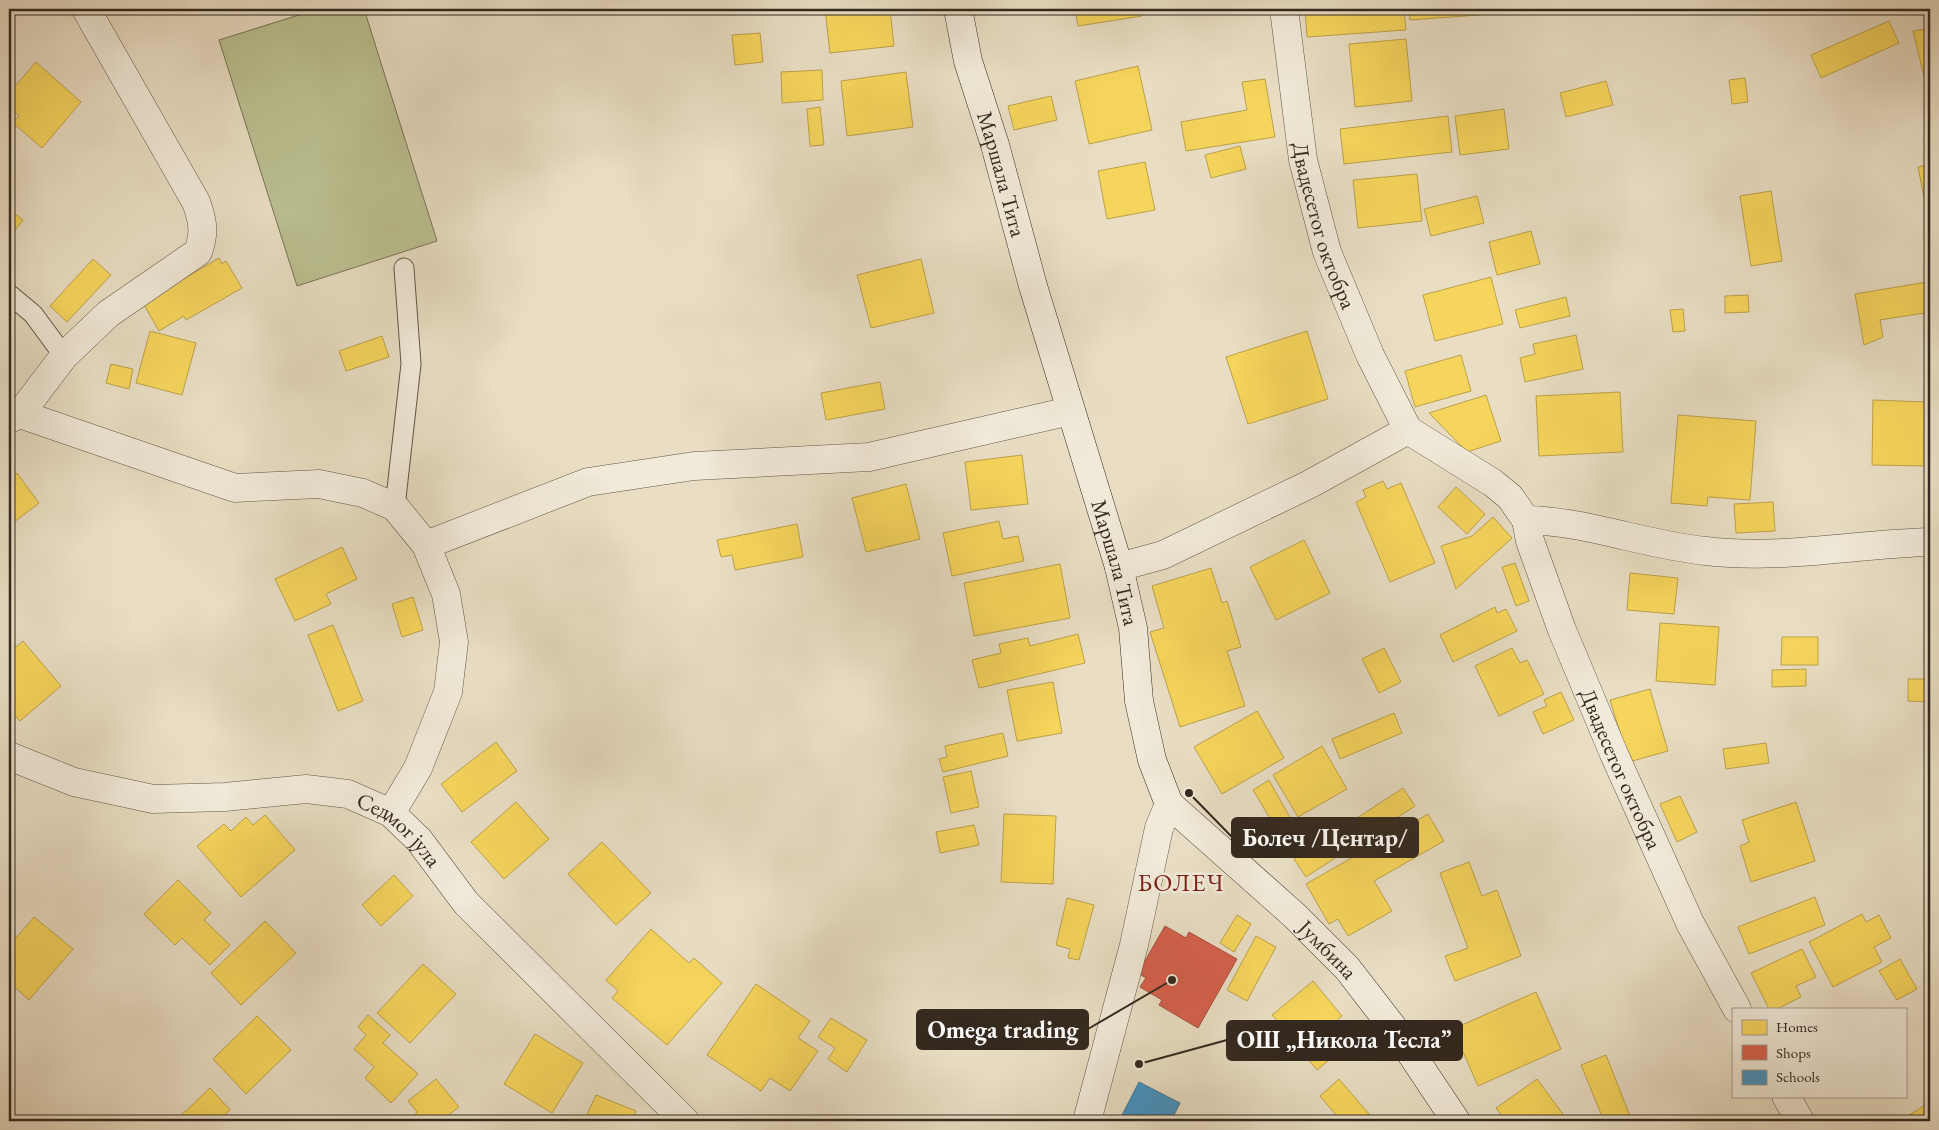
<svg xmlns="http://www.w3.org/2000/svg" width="1939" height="1130" viewBox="0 0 1939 1130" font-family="'EB Garamond',serif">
  <rect width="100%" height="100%" fill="#e9dec4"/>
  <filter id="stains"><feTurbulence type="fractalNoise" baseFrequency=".004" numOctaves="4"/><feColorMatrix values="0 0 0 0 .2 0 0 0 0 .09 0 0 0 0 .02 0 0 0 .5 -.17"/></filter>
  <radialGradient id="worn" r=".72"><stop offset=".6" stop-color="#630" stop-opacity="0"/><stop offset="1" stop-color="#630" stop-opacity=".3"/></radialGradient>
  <path fill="#bbc091" stroke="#777458" d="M318 9H364L437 241 297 286 219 40Z"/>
  <path fill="#f6d55c" stroke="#bca14a" d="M825 9H890L894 46 830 53Z
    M1075 9H1140L1142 16 1078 26Z
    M1305 9H1404L1406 30 1307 37Z
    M1409 9H1562L1410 20Z
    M1889 21 1899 43 1821 78 1811 55Z
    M1930 28V92L1928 93 1913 31Z
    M760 33 763 62 735 65 732 35Z
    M1406 39 1412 101 1355 107 1349 44Z
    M36 62 81 102 42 148 13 123 19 116 9 107V93Z
    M1138 66 1152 130 1089 144 1075 81Z
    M822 70 823 100 782 103 781 72Z
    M906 72 913 127 847 136 841 81Z
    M1745 78 1748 102 1732 104 1729 80Z
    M1265 79 1275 137 1186 151 1181 122 1247 110 1242 82Z
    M1606 81 1613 105 1566 117 1560 93Z
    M1051 96 1057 120 1014 130 1008 106Z
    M820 107 824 145 810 146 807 109Z
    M1504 109 1509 149 1460 155 1455 116Z
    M1448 116 1452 152 1344 164 1340 129Z
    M1240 146 1246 169 1211 178 1205 155Z
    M1145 162 1155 210 1107 219 1098 171Z
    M1930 164V227L1918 167Z
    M1417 174 1422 221 1358 228 1353 180Z
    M1771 191 1782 261 1751 266 1740 196Z
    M1477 196 1484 223 1431 236 1424 209Z
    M9 209 23 220 9 238Z
    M1531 231 1540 264 1497 275 1489 242Z
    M219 258 222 264 226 261 242 288 186 320 184 316 159 331 143 303Z
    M93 259 111 275 67 322 50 306Z
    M921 259 934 313 871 328 857 275Z
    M1491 277 1503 324 1435 341 1423 295Z
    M1927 282 1930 312 1880 320 1883 337 1864 345 1855 294Z
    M1748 295 1749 312 1725 313V296Z
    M1566 297 1570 316 1520 328 1515 310Z
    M1683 309 1685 331 1673 332 1670 310Z
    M150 331 196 343 182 395 136 383Z
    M1307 331 1328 399 1248 424 1226 357Z
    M1576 335 1583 369 1525 382 1520 358 1535 354 1533 344Z
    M382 336 389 357 346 371 339 351Z
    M1461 355 1471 391 1415 407 1405 371Z
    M111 364 133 369 129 389 106 383Z
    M880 382 885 409 826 420 821 393Z
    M1620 392 1623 452 1539 456 1536 396Z
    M1486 395 1501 441 1467 452 1429 413Z
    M1873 400 1928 402V466L1872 465Z
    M1678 415 1756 421 1750 500 1708 497 1707 506 1671 503Z
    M1022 455 1028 504 971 510 965 462Z
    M17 473 39 503 9 526V479Z
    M1383 481 1387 489 1401 483 1435 563 1390 582 1356 502 1366 497 1363 490Z
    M906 484 920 539 866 552 852 498Z
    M1456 487 1485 514 1467 534 1438 507Z
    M1773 502 1775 531 1736 533 1734 504Z
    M1493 517 1512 538 1456 589 1441 546 1472 536Z
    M999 521 1003 539 1018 536 1024 561 952 576 943 533Z
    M797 524 803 557 735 570 732 555 721 557 717 540Z
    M1304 540 1330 593 1276 620 1250 567Z
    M342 547 357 579 326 594 331 604 295 621 275 579Z
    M1515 563 1529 601 1516 606 1502 567Z
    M1060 564 1070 618 974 636 964 583Z
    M1211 568 1222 603 1227 601 1241 647 1227 651 1245 706 1180 727 1150 632 1164 628 1152 586Z
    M1630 573 1678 578 1674 614 1627 610Z
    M413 597 423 630 402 637 392 604Z
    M1495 607 1497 613 1506 609 1517 631 1453 662 1440 635Z
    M1660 623 1719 627 1715 685 1656 681Z
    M333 625 363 701 338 711 308 635Z
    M1078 634 1085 663 979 688 972 660 1001 653 999 644 1028 638 1030 646Z
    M1782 637H1818V665H1781Z
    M23 641 61 686 20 721 9 709V653Z
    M1384 648 1401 682 1379 693 1362 659Z
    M1512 648 1520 663 1527 660 1544 694 1499 716 1475 666Z
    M1806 669V686L1772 687V670Z
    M1908 679H1930V702L1908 701Z
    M1053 682 1062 733 1017 741 1007 690Z
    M1650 689 1668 751 1629 762 1610 700Z
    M1561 692 1574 720 1543 734 1533 712 1547 706 1544 700Z
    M1257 711 1284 758 1222 794 1194 747Z
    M1394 713 1402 733 1340 759 1332 739Z
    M1003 733 1008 756 943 772 939 759 947 757 945 746Z
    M496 742 517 771 462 812 441 784Z
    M1766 743 1769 763 1726 769 1723 749Z
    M1322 746 1347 789 1298 817 1273 775Z
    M971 771 979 807 951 813 943 777Z
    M1269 780 1292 821 1277 830 1253 790Z
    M1403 788 1415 806 1306 877 1294 859Z
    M1680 796 1697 832 1677 842 1660 804Z
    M516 802 549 839 504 879 471 842Z
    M1796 802 1815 861 1751 882 1740 846 1749 842 1742 820Z
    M1004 814 1056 816 1053 884 1001 882Z
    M1428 814 1444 841 1374 881 1392 911 1348 936 1338 919 1329 924 1306 884Z
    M265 815 295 850 241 897 197 846 224 824 231 831 246 817 253 825Z
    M974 825 979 845 940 853 936 832Z
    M602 842 651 893 616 925 568 874Z
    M1469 862 1482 896 1497 890 1521 956 1455 981 1445 956 1468 948 1440 873Z
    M394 875 413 896 381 926 362 905Z
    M178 880 211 913 204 920 230 945 210 965 182 938 175 945 144 914Z
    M1815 897 1825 925 1749 954 1738 927Z
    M1067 898 1094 905 1079 960 1068 958 1070 949 1056 945Z
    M1862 914 1866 922 1879 915 1891 938 1874 947 1882 962 1833 987 1809 942Z
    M1237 915 1251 924 1234 952 1220 943Z
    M34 917 73 949 29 1000 9 982V946Z
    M265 921 296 953 241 1005 211 973Z
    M651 929 689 963 694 958 722 983 667 1045 612 998 618 991 606 980Z
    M1256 936 1276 947 1247 1001 1227 990Z
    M1802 949 1816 977 1796 986 1801 997 1777 1009H1769L1751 973Z
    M1900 959 1917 989 1897 1000 1879 971Z
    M423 964 456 994 410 1043 377 1013Z
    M1313 981 1342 1016 1336 1021 1352 1041 1317 1070 1272 1015Z
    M756 984 810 1021 798 1038 818 1051 790 1091 770 1078 761 1091 707 1055Z
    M1536 992 1561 1049 1478 1086 1453 1029Z
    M368 1015 390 1035 383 1043 418 1074 391 1103 365 1078 374 1067 354 1049 366 1035 358 1027Z
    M257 1016 291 1050 246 1094 213 1059Z
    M831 1018 867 1040 847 1072 828 1059 835 1048 818 1037Z
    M535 1034 583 1063 552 1113 504 1084Z
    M1606 1055 1632 1121H1604L1581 1065Z
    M436 1079 459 1107 441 1121H415L413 1118 417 1112 408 1101Z
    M1339 1079 1375 1121H1341L1320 1096Z
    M1537 1079 1568 1121H1506L1496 1108Z
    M210 1088 230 1110 218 1121H175Z
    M596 1095 636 1111 632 1121H584Z
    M1928 1103 1930 1106V1121H1900Z"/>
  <path fill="#d6604d" stroke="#a54f3f" d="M1165 926 1186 938 1189 932 1237 959 1198 1028 1159 1005 1162 1000 1140 987 1146 978 1138 973Z"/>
  <path fill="#4393c3" stroke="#3e7392" d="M1139 1082 1180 1103 1171 1121H1119Z"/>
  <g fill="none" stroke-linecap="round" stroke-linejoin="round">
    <defs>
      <path id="lane" d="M9 294 33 314 64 356
        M395 507 411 364 404 268"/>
      <g id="street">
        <path id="s1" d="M1284 9 1303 160 1327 252 1370 355 1408 430 1493 483 1510 497 1526 520 1530 541 1562 630 1614 754 1690 923 1737 1009"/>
        <path d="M20 414 235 488 319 484 363 493 395 507 426 545 446 594 454 642 448 692 418 768 391 813"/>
        <path d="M9 419 20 414 64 356 108 314 198 252C205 233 203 221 196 202L86 9"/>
        <path d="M1526 520C1586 521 1645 545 1706 551 1782 560 1855 544 1930 542"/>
        <path d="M426 545 588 482 694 466 869 457 1070 411"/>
        <path d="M1119 567 1163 555 1310 484 1408 430"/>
        <path id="s2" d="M9 756 74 782 153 799 225 797 306 789 348 794 391 813 419 840 466 903 685 1121"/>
        <path d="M1786 1096 1800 1121"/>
        <path d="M1087 1121 1134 945 1159 828 1169 804"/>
      </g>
      <g id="secondary">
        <path id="s3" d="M958 9 968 61 995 145 1033 286 1119 567 1133 628 1139 701 1152 760 1169 804 1294 915 1347 968 1398 1034 1456 1121"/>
      </g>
    </defs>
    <use href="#lane" stroke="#605648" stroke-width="21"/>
    <use href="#street" stroke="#605648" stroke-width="29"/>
    <use href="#secondary" stroke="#33281f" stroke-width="29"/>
    <use href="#lane" stroke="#f1ead9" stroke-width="19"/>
    <use href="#street" stroke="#f1ead9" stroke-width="28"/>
    <use href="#secondary" stroke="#f1ead9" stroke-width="28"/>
  </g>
  <g text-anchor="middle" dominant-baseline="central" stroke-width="5" stroke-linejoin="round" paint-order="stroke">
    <g font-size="22" fill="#33281f" stroke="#f1ead9">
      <text stroke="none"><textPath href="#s3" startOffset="171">Маршала Тита</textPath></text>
      <text stroke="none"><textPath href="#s1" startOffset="221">Двадесетог октобра</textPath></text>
      <text stroke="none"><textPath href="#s3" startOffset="576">Маршала Тита</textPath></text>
      <text stroke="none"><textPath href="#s1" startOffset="860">Двадесетог октобра</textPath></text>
      <text stroke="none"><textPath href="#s2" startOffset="410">Седмог јула</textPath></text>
      <text stroke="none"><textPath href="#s3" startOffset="1040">Јумбина</textPath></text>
    </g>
    <g font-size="25" letter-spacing="1" fill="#7a1f14" stroke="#f1ead9">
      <text x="1181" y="882">БОЛЕЧ</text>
    </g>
  </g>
  <path fill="none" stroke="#33281f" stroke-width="2" d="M1189 793L1232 837M1172 980L1088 1029M1139 1064L1227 1040"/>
  <g fill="#33281f" stroke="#f1ead9" stroke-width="2">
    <circle cx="1189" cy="793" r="5"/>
    <circle cx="1172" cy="980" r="5"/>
    <circle cx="1139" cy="1064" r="5"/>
  </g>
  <g fill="#33281f" stroke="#33281f" stroke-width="2">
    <rect x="1232" y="818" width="186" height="39" rx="5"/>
    <rect x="917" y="1010" width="171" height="39" rx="5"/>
    <rect x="1227" y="1021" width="235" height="39" rx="5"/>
  </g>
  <g font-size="24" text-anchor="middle" font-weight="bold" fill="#fff">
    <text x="1325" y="846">Болеч /Центар/</text>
    <text x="1003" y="1038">Omega trading</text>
    <text x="1344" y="1048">ОШ „Никола Тесла”</text>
  </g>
  <rect width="1939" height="1130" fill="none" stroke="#e9dec4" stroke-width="30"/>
  <rect x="10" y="10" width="1919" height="1110" fill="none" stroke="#33281f" stroke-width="2.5"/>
  <rect x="15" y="15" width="1909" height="1100" fill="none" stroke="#33281f"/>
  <rect x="1732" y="1008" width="175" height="90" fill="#f1ead9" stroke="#a59c8f"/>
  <rect x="1742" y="1020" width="25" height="15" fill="#f6d55c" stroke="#a59c8f"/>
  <text x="1776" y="1032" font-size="15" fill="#33281f">Homes</text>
  <rect x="1742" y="1045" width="25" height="15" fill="#d6604d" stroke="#a59c8f"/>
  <text x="1776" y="1058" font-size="15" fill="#33281f">Shops</text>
  <rect x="1742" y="1070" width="25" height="15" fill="#4393c3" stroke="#a59c8f"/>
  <text x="1776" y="1082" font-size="15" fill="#33281f">Schools</text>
  <rect width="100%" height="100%" filter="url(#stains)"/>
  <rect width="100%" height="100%" fill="url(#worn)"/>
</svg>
